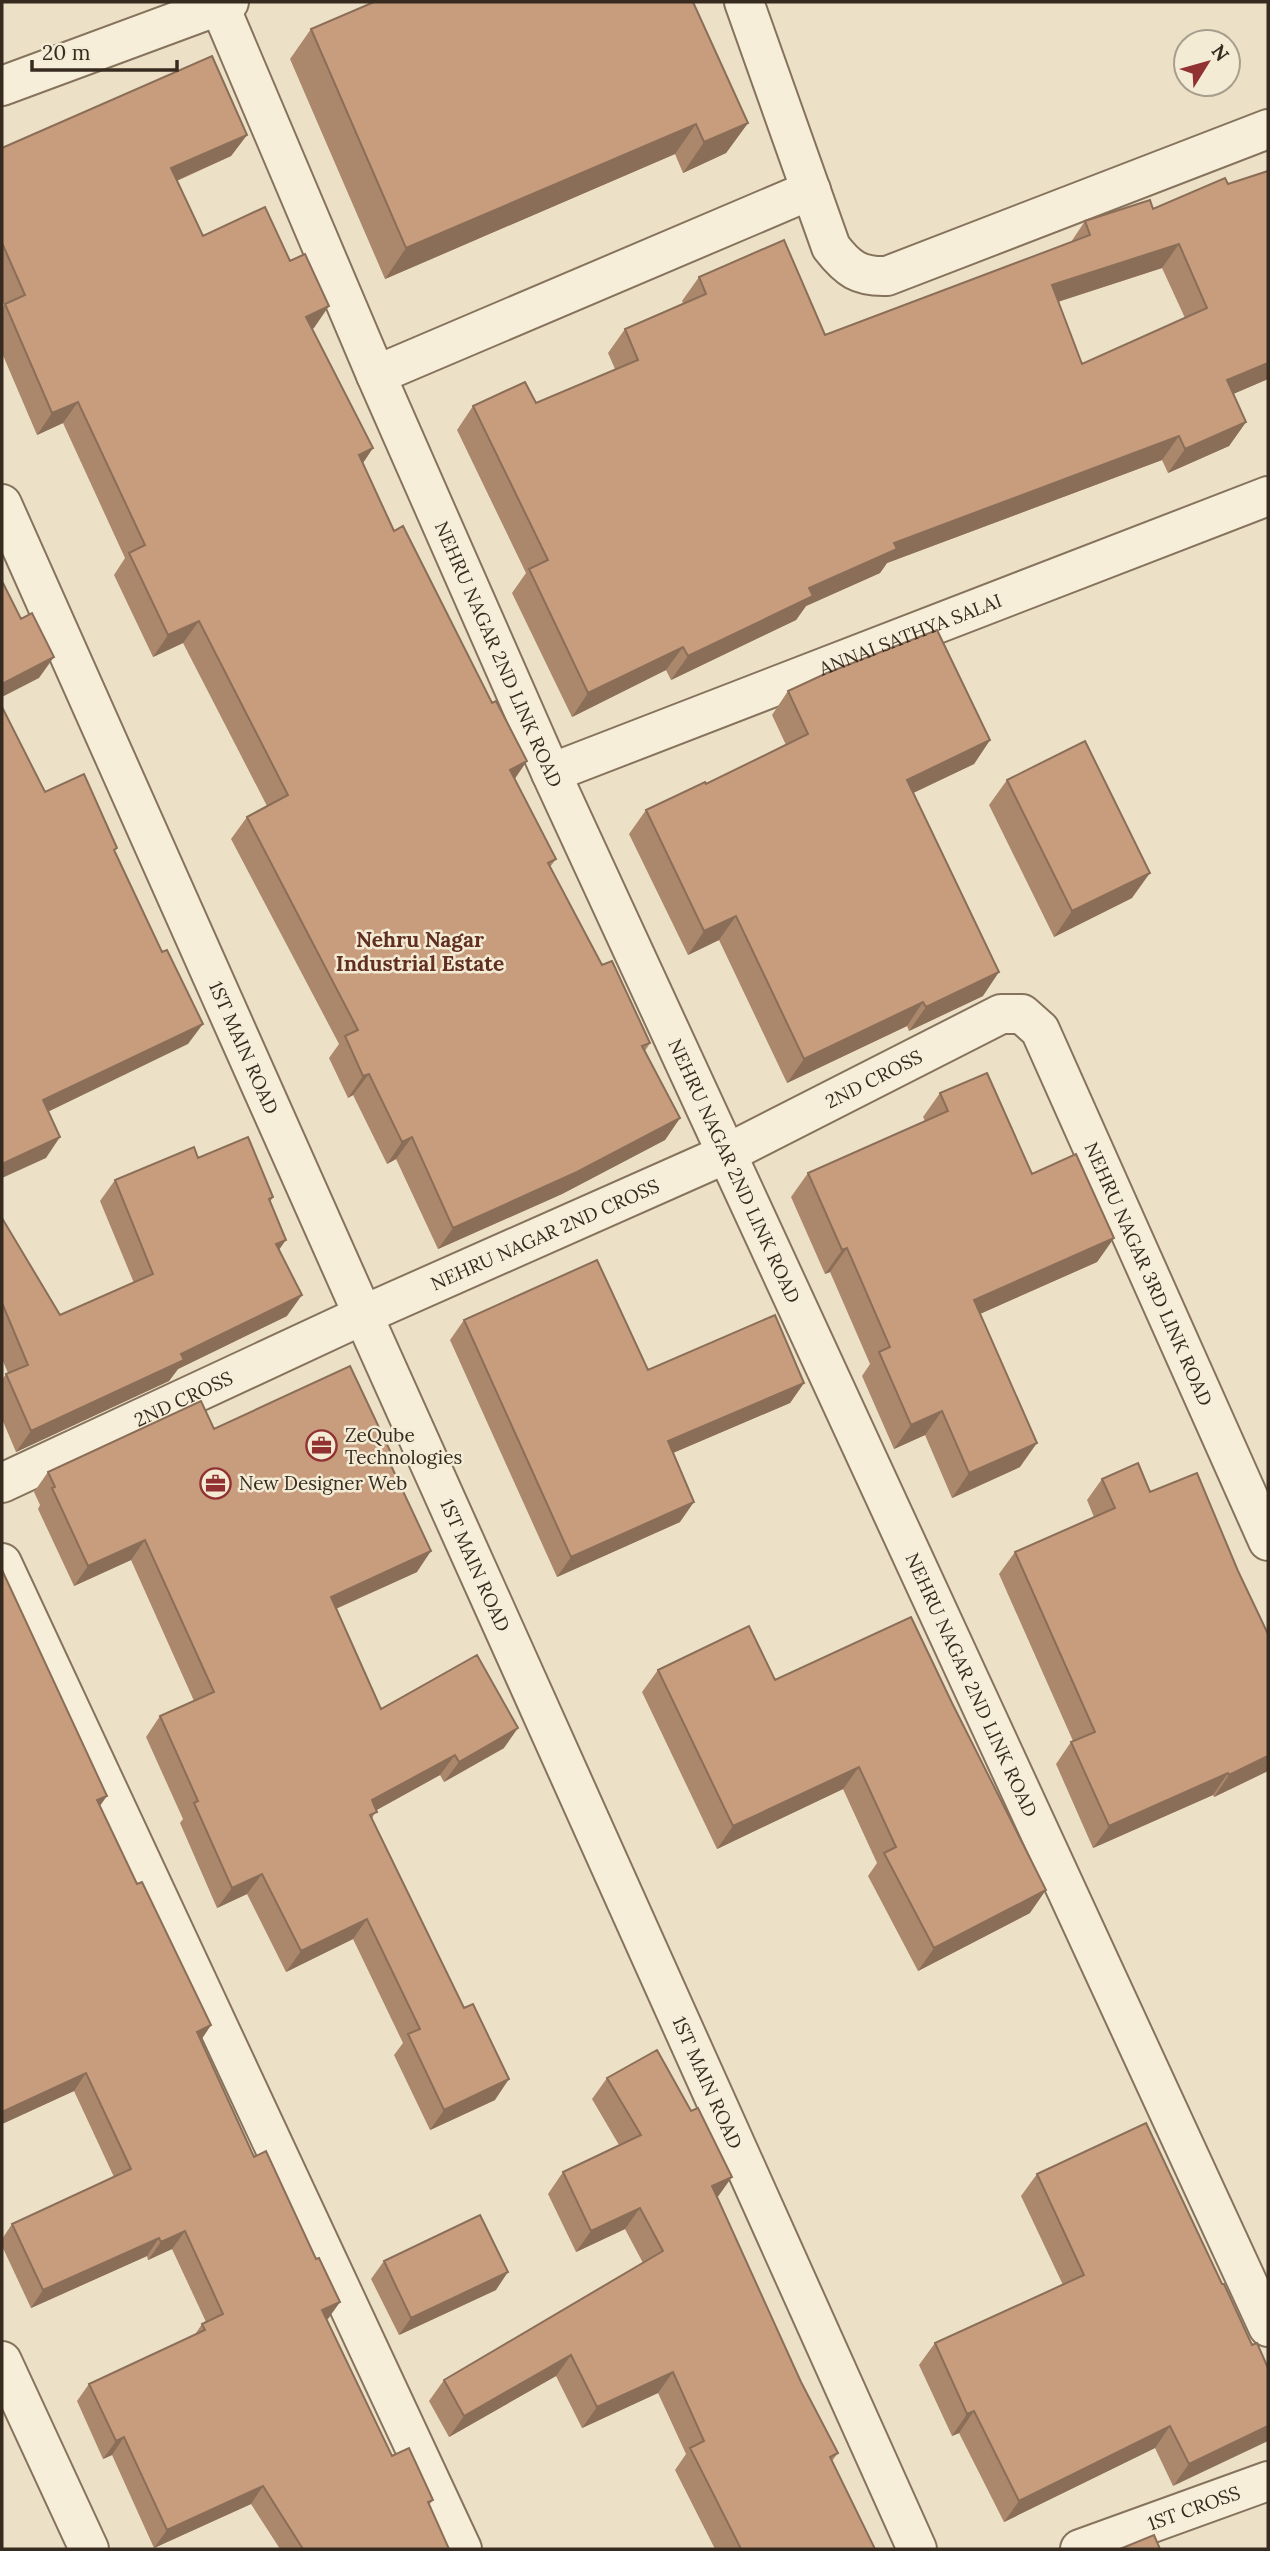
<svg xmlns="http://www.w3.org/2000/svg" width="1270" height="2551" viewBox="0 0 1270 2551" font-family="Lora,serif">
  <rect width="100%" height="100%" fill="#ece1c6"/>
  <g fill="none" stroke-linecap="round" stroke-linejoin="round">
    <defs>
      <g id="minor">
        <path id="s1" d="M218 2 376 375 551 773 1268 2327"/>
        <path d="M744 2 831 247C848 269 859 277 887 276L1268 129"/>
        <path d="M2 86 229 2"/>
        <path d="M376 375 811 190"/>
        <path id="s2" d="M2 504 363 1315 917 2549"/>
        <path id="s3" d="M551 773 1268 496"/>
        <path id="s4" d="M2 1483 363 1315 726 1154 1001 1014H1022L1040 1030 1268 1541"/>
        <path d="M2 1563 462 2549"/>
        <path d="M2 2361 89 2549"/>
        <path id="s5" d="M1080 2549 1268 2481"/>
      </g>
    </defs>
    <use href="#minor" stroke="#86735d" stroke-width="42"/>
    <use href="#minor" stroke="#f7eed9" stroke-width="38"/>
  </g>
  <path fill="#ab876c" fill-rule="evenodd" d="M311 29 748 123 726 153 683 173 675 154 385 279 290 59Z
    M247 135 231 156 177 181 203 236 314 328 312 329 373 448 363 463 394 531 515 779 556 859 550 867 602 965 650 1043 645 1051 680 1118 665 1140 562 1194 438 1249 396 1159 387 1164 353 1095 348 1098 329 1058 339 1044 231 839 247 817 267 806 183 643 153 657 114 575 125 558 63 423 37 435 2 353V309L4 305 2 299V148Z
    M1268 171V379L1233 394 1246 422 1229 446 1168 473 1162 460 887 563 880 573 806 606 796 620 671 680 666 670 572 717 512 593 526 573 457 430 473 406 536 403 615 369 608 353 625 329 683 303 682 301 699 277 825 335 1071 242 1085 221 1153 209ZM1162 268 1185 318 1082 364 1058 302Z
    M788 691 990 740 974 764 913 793 983 996 909 1031 907 1026 787 1083 719 940 688 955 629 834 646 810 706 784 786 745 772 715Z
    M1007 780 1132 898 1054 937 989 805Z
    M940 1093 1032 1174 1114 1238 1097 1262 980 1314 1020 1467 952 1498 925 1435 894 1449 862 1376 870 1364 830 1272 825 1274 791 1197 808 1173 925 1121 923 1117Z
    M198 1158 273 1197 270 1202 279 1250 287 1316 178 1369 169 1381 16 1452 2 1419V1380L6 1374 8 1373 2 1359V1218L60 1315 134 1283 100 1201 115 1180Z
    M464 1320 648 1370 804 1383 790 1403 673 1453 680 1522 557 1577 450 1340Z
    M214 1429 388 1460 417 1572 336 1609 381 1709 504 1748 444 1782 440 1775 376 1810 372 1819 495 2100 430 2130 394 2055 403 2043 353 1939 286 1972 247 1894 217 1908 180 1823 183 1819 146 1737 160 1716 194 1701 131 1560 74 1586 38 1509 40 1505 34 1492 48 1472Z
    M1102 1479 1268 1771 1214 1797 1213 1795 1093 1848 1056 1764 1071 1742 1073 1741 999 1574 1015 1552 1094 1517 1087 1500Z
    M2 1570 100 1806 137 1884 211 2025 201 2040 254 2157 340 2302 326 2320 392 2456 433 2500 429 2505 449 2549H280L251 2504 154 2548 112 2455 103 2459 77 2401 89 2384 194 2336 202 2324 206 2322 172 2249 148 2260 147 2256 31 2308 2 2246V2239L12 2224 114 2177 74 2091 2 2124Z
    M658 1670 775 1680 1030 1913 918 1971 868 1876 877 1863 843 1789 717 1849 642 1692Z
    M607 2078 717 2197 801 2382 838 2453 832 2461 875 2549H715L675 2470 686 2454 658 2393 582 2428 556 2376 449 2437 429 2401 444 2380 643 2263 625 2229 576 2252 548 2194 563 2172 619 2145 592 2099Z
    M1037 2174 1222 2284 1252 2345 1268 2368 1173 2486 1155 2448 1004 2522 959 2433 952 2436 919 2365 935 2343 1063 2285 1021 2196Z
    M384 2261 496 2290 399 2335 371 2279Z"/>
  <path fill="#8b6e58" d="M748 123 726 153 683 173 704 142Z
    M696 124 675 154 385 279 406 248Z
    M247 135 231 156 155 190 171 168Z
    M1179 244 1162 268 1035 309 1052 285Z
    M329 306 314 328 290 339 306 317Z
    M1268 363V379L1210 404 1227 380Z
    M78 402 63 423 37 435 52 413Z
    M1246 422 1229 446 1168 473 1185 449Z
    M1179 436 1162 460 887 563 880 573 806 606 796 620 671 680 688 656 809 588 894 543Z
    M373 448 358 470 359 455Z
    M199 621 183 643 153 657 168 635Z
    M683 647 666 670 572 717 588 693Z
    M54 657 39 678 2 697V684Z
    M990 740 974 764 890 804 907 780Z
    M527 761 512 783 510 770Z
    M1150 873 1132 898 1054 937 1072 911Z
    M736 916 719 940 688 955 704 931Z
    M999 972 983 996 909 1031 926 1007Z
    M923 1002 907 1026 787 1083 804 1059Z
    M203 1024 188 1044 29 1121 43 1100Z
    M369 1074 353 1095 348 1098 363 1076Z
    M680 1118 665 1140 562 1194 438 1249 453 1228Z
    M60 1137 46 1158 2 1178V1164Z
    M412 1137 396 1159 387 1164 402 1142Z
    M1114 1238 1097 1262 957 1324 974 1300Z
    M286 1240 271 1261 276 1244Z
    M847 1248 830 1272 825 1274 842 1250Z
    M302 1295 287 1316 178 1369 169 1381 16 1452 31 1431 181 1354Z
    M804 1383 790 1403 654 1461 668 1441Z
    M942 1411 925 1435 894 1449 911 1425Z
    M1037 1443 1020 1467 952 1498 969 1473Z
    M694 1502 680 1522 557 1577 571 1557Z
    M145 1540 131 1560 74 1586 88 1566Z
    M431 1551 417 1572 317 1617 331 1597Z
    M518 1728 504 1748 444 1782 459 1762Z
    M455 1755 440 1775 357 1821 372 1800Z
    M1268 1756V1771L1214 1797 1229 1775Z
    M859 1767 843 1789 717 1849 733 1826Z
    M1228 1773 1213 1795 1093 1848 1109 1826Z
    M107 1796 95 1813 97 1800Z
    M262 1874 247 1894 217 1908 232 1888Z
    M1046 1890 1030 1913 918 1971 934 1948Z
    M367 1919 353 1939 286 1972 301 1951Z
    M211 2025 199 2043 197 2032Z
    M86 2073 74 2091 2 2124V2112Z
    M509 2079 495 2100 430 2130 444 2110Z
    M732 2177 717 2198 712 2186Z
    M640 2208 625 2229 576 2252 591 2231Z
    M185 2231 172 2249 148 2260 161 2242Z
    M159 2238 147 2256 31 2308 43 2290Z
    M508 2272 496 2290 399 2335 411 2318Z
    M340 2302 328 2319 309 2328 322 2310Z
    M571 2355 556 2376 449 2437 464 2416Z
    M673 2372 658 2393 582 2428 597 2407Z
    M974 2411 959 2433 952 2436 967 2414Z
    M1170 2426 1155 2448 1004 2522 1019 2501Z
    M1268 2426V2441L1173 2486 1189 2464Z
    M124 2437 112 2455 103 2459 116 2441Z
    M263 2486 251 2504 154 2548 167 2530Z"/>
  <path fill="#c79d7e" stroke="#8b6e58" stroke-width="2" fill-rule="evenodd" d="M374 2H693L748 123 704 142 696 124 406 248 311 29Z
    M212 56 247 135 171 168 203 236 265 207 290 261 305 254 329 306 306 317 373 448 359 455 394 531 403 526 492 703 496 701 527 761 510 770 556 859 548 863 602 965 612 961 650 1043 642 1046 680 1118 577 1172 453 1228 412 1137 402 1142 369 1074 363 1076 345 1036 358 1030 247 817 288 795 199 621 168 635 129 553 145 545 78 402 52 413 5 304 25 295 2 243V148Z
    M1268 171V363L1227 380 1246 422 1185 449 1179 436 894 543 897 549 809 588 813 596 688 656 683 647 588 693 529 569 548 560 473 406 525 382 536 403 638 360 625 329 706 294 699 277 784 240 825 335 1090 235 1085 221 1150 200 1153 209 1225 178 1228 184ZM1179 244 1207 308 1082 364 1052 285Z
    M2 583H3L21 619 32 613 54 657 2 684Z
    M937 630 990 740 907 780 999 972 926 1007 923 1002 804 1059 736 916 704 931 646 810 705 782 706 784 808 734 788 691 827 673Z
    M2 707 45 792 84 774 117 848 114 850 162 952 167 950 203 1024 43 1100 60 1137 2 1164Z
    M1085 741 1150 873 1072 911 1007 780Z
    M987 1073 1032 1174 1076 1154 1114 1238 974 1300 1037 1443 969 1473 942 1411 911 1425 879 1352 890 1347 847 1248 842 1250 808 1173 948 1111 940 1093Z
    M248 1137 273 1197 269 1199 286 1240 276 1244 302 1295 181 1354 184 1360 31 1431 6 1374 28 1365 2 1303V1218L60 1315 153 1274 115 1180 194 1147 198 1158Z
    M597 1260 648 1370 775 1315 804 1383 668 1441 694 1502 571 1557 464 1320Z
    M350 1366 392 1455 387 1457 431 1551 331 1597 381 1709 477 1655 518 1728 459 1762 455 1755 372 1800 377 1812 370 1815 464 2008 473 2004 509 2079 444 2110 408 2034 420 2029 367 1919 301 1951 262 1874 232 1888 194 1803 198 1801 160 1716 214 1692 145 1540 88 1566 52 1488 55 1487 48 1472 201 1401 214 1429Z
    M1138 1463 1150 1492 1197 1473 1238 1571 1268 1634V1756L1229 1775 1228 1773 1109 1826 1071 1742 1095 1732 1015 1552 1115 1508 1102 1479Z
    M2 1570 107 1796 97 1800 137 1884 142 1882 211 2025 197 2032 254 2157 266 2151 316 2259 319 2258 340 2302 322 2310 392 2456 409 2448 433 2500 428 2502 449 2549H303L263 2486 167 2530 124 2437 116 2441 89 2384 205 2330 202 2324 223 2314 185 2231 161 2242 159 2238 43 2290 12 2224 131 2169 86 2073 2 2112Z
    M911 1617 952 1703 1046 1890 934 1948 884 1853 896 1847 859 1767 733 1826 658 1670 749 1626 775 1680Z
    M657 2050 691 2111 698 2108 732 2177 712 2186 801 2382 838 2453 830 2457 875 2549H741L690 2448 704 2441 673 2372 597 2407 571 2355 464 2416 444 2380 663 2251 640 2208 591 2231 563 2172 641 2135 607 2078Z
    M1146 2123 1222 2284H1224L1252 2345 1257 2343 1268 2368V2426L1189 2464 1170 2426 1019 2501 974 2411 967 2414 935 2343 1084 2275 1037 2174Z
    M480 2215 508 2272 411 2318 384 2261Z
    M1154 2535 1160 2549H1120Z"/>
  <defs>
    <symbol id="office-ring" viewBox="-11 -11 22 22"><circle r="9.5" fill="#f4ebd5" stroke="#913131" stroke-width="1.5"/><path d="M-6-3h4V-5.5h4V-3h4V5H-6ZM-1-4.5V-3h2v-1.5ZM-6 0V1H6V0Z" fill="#913131"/></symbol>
  </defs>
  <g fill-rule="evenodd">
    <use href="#office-ring" x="304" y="1428" width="35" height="35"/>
    <use href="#office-ring" x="198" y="1466" width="35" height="35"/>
  </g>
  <g text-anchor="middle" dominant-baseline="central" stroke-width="5" stroke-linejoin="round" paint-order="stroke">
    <g font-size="19" fill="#372b20" stroke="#f4ebd5">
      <text stroke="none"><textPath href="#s3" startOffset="385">ANNAI SATHYA SALAI</textPath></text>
      <text stroke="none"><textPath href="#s1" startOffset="710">NEHRU NAGAR 2ND LINK ROAD</textPath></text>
      <text stroke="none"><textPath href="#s2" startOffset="595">1ST MAIN ROAD</textPath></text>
      <text stroke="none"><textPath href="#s4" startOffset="961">2ND CROSS</textPath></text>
      <text stroke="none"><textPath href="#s1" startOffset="1278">NEHRU NAGAR 2ND LINK ROAD</textPath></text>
      <text stroke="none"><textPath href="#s4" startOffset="597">NEHRU NAGAR 2ND CROSS</textPath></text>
      <text stroke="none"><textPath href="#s4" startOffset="1416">NEHRU NAGAR 3RD LINK ROAD</textPath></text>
      <text stroke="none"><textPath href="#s4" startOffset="200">2ND CROSS</textPath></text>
      <text stroke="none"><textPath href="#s2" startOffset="1162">1ST MAIN ROAD</textPath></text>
      <text stroke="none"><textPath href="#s1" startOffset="1844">NEHRU NAGAR 2ND LINK ROAD</textPath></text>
      <text stroke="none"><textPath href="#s2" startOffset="1729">1ST MAIN ROAD</textPath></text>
      <text stroke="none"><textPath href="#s5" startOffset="121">1ST CROSS</textPath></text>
    </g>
    <g font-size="19" fill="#372b20" stroke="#f4ebd5" text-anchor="start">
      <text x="345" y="1435">ZeQube<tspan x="345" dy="22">Technologies</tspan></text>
      <text x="239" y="1483">New Designer Web</text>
    </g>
    <g font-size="21" font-weight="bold" fill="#612f22" stroke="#f4ebd5">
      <text x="420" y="939">Nehru Nagar<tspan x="420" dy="24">Industrial Estate</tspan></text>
    </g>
  </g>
  <rect width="1270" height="2551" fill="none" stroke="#372b20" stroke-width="7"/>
  <g transform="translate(1207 63) rotate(53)"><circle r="33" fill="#f4ebd5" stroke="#a89e8d" stroke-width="2"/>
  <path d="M0-5L12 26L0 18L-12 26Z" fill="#913131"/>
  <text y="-10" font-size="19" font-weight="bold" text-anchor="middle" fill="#372b20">N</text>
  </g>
  <path d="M32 60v10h145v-10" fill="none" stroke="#372b20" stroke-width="3.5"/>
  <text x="42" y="60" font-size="21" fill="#372b20" stroke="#f4ebd5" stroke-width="5" paint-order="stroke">20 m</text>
</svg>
